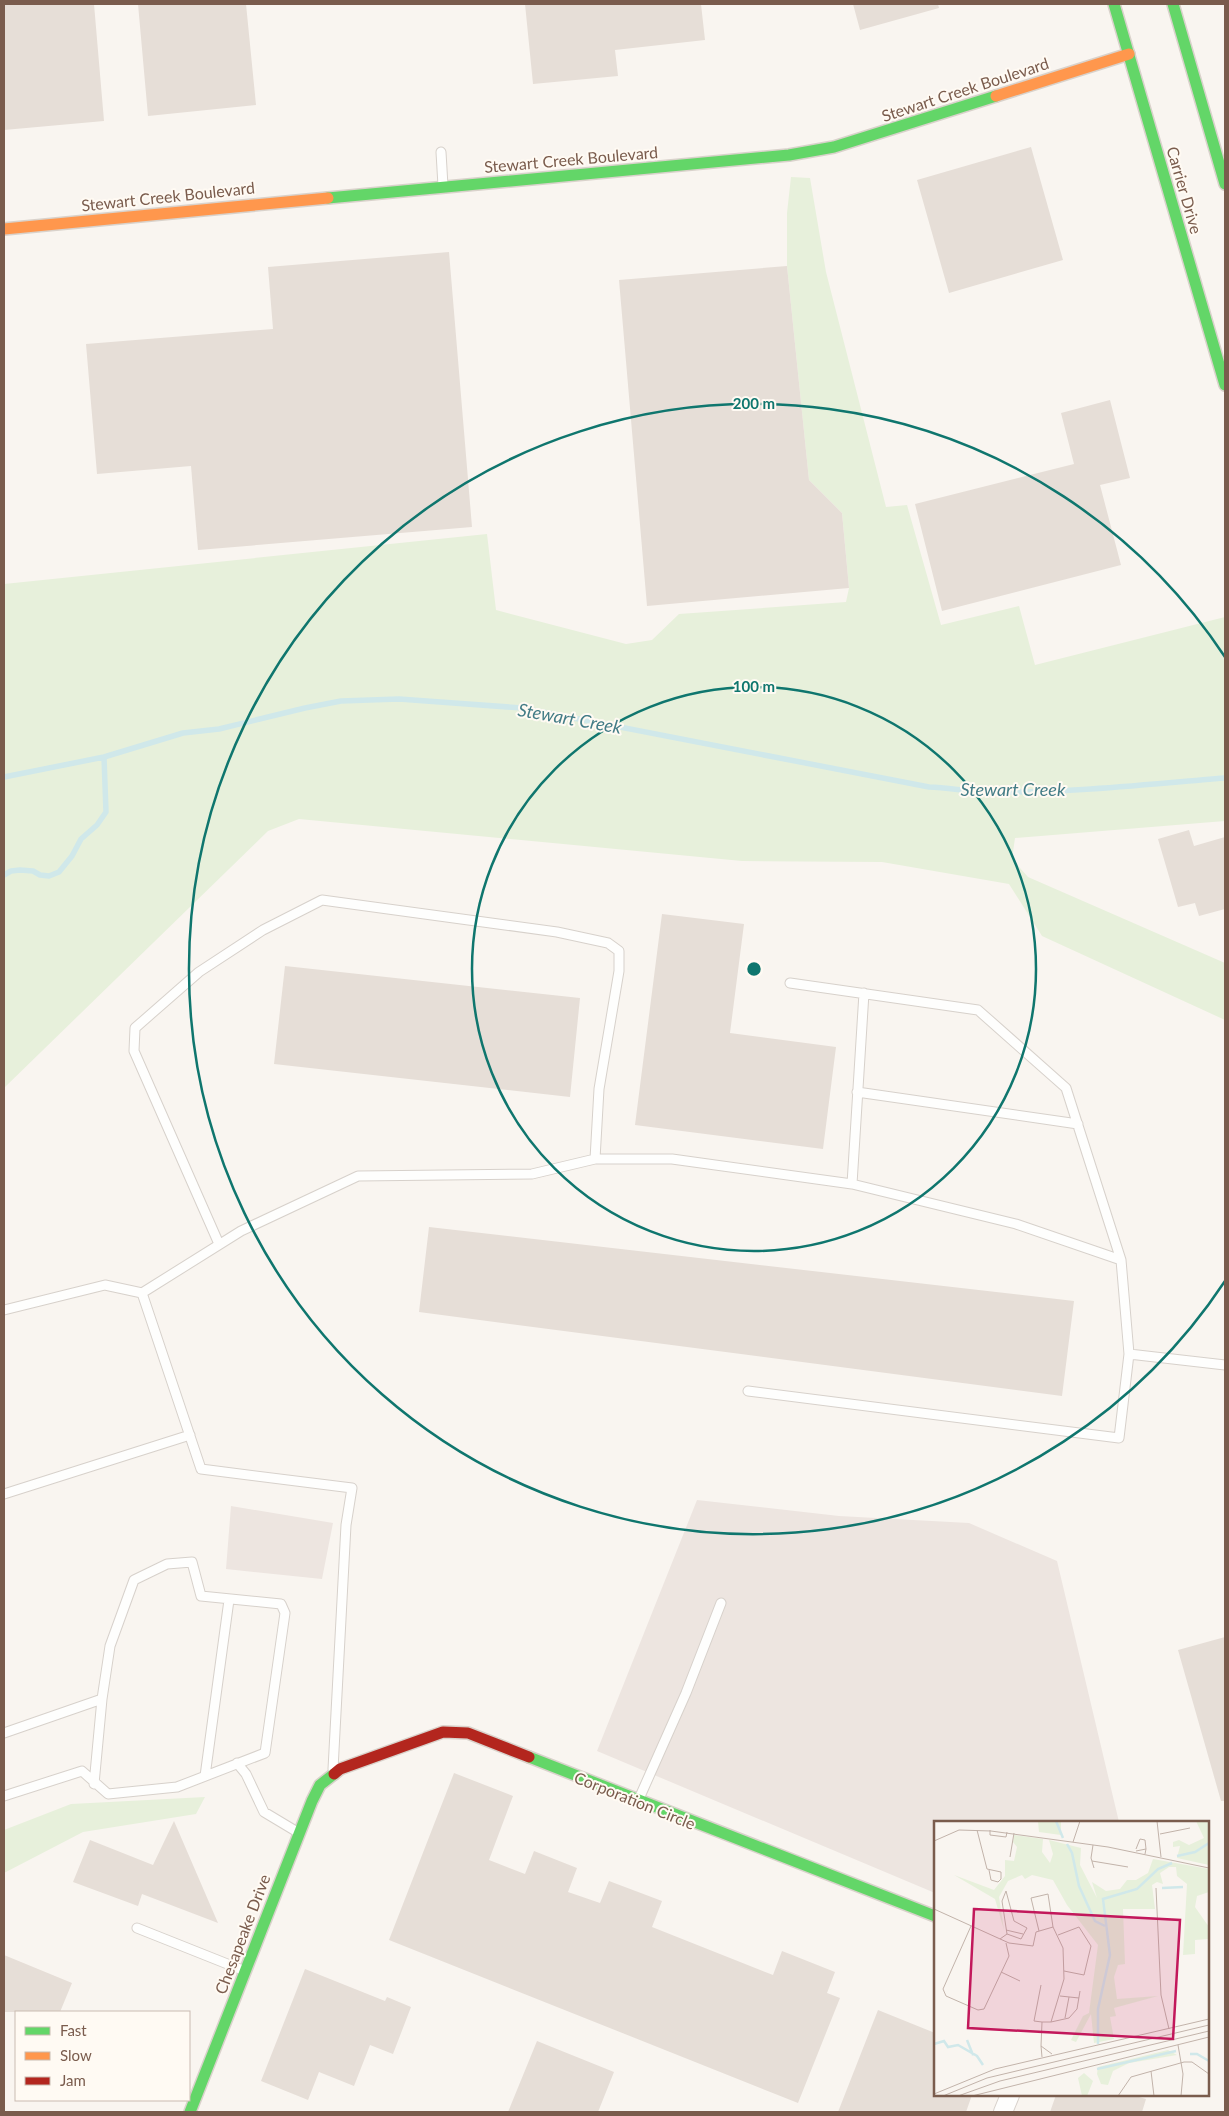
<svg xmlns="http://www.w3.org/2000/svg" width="1229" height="2116" viewBox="0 0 1229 2116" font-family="Lato,sans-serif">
  <rect width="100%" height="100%" fill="#f9f5f0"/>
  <path fill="#ede5e0" d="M697 1500 839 1516 969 1523 1057 1561 1119 1822H935V1893L597 1751Z
    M231 1506 333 1523 322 1579 226 1569Z"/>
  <path fill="#e7f0db" d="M791 177 810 178 826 272 886 507 907 505 941 625 1019 606 1035 665 1225 617V821L1015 838 1012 859 1028 877 1225 963V1020L1042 936 1009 884 882 862 742 861 299 819 268 831 4 1088V584L487 534 496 610 626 644 652 640 679 614 846 602 849 588 842 513 809 480 787 266V213Z
    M205 1797 196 1814 83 1832 4 1873V1830L71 1804Z"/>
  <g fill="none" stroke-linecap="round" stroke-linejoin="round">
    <path stroke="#d0e8ea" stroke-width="5.5" d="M4 777 104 757 183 733 219 729 305 708 341 701 399 699 522 708 929 787C951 788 972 792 993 792 1071 793 1148 784 1225 778
      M4 875 11 871 20 870 33 871 40 875 49 876 59 872 72 856 81 839 97 825 106 812 104 757"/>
  </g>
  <path fill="#e6ded7" d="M4 4H94L104 121 4 130Z
    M138 4H246L256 105 148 116Z
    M525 4H701L705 40 615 50 618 76 533 84Z
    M853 4H938L939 8 860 30Z
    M1031 147 1063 260 949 293 917 180Z
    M449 252 472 527 198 550 191 466 97 474 86 344 273 329 268 267Z
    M787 266 809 480 842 513 849 588 647 606 619 280Z
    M1110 400 1130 478 1100 485 1121 565 942 611 915 504 1074 464 1061 413Z
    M1189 830 1194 846 1225 837V909L1199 916 1195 903 1178 907 1158 839Z
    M662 914 744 924 730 1033 836 1047 823 1149 635 1125Z
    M285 966 580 998 570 1097 274 1064Z
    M429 1227 1074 1301 1062 1396 419 1312Z
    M1225 1637V1801H1221L1178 1650Z
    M454 1773 513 1796 489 1860 525 1874 534 1851 577 1868 568 1892 600 1903 609 1881 662 1901 652 1927 773 1975 782 1951 835 1972 827 1993 840 1998 798 2103 389 1940Z
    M174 1821 218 1923 142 1894 138 1906 73 1882 90 1840 153 1865Z
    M4 1955 72 1983 60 2012H4Z
    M305 1969 385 2001 387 1997 411 2007 393 2054 370 2045 354 2086 319 2072 308 2100 261 2081Z
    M878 2010 935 2033V2095H972L966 2112H838Z
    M537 2041 614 2072 598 2112H508Z
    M1056 2095H1132L1146 2099 1142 2112H1050Z"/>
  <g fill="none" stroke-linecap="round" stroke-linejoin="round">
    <defs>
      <path id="lane" d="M441 152 443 186
        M790 983 978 1010 1066 1088 1121 1260
        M857 1092 1078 1124
        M852 1184 864 993
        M219 1244 134 1051 135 1028 199 972 263 930 322 900 557 932 608 943 619 951V971L599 1089 595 1159
        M4 1310 105 1285 142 1293
        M748 1391 1119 1438 1129 1354
        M4 1494 190 1435
        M4 1733 102 1699 110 1646 134 1580 167 1564 192 1562 201 1596 281 1604 285 1613 265 1753 177 1787 108 1794 82 1771 4 1796
        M237 1763 246 1774 264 1812 299 1833
        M333 1769 346 1525 352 1488 201 1469 142 1293 241 1231 358 1176 532 1174 595 1159H672L852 1184 1016 1224 1121 1260 1129 1354 1225 1365
        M205 1776 229 1600
        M94 1784 102 1699
        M638 1801 686 1693 721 1603
        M137 1928 245 1971"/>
      <path id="street" d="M1003 2112 1010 2095"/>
      <path id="fast" d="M1114 4 1225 385
        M1173 4 1225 184
        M328 198 789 155 834 147 996 96
        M529 1757 935 1916
        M190 2112 312 1801 320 1785 334 1774"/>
      <path id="slow" d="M996 96 1129 54
        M4 229 328 198"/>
      <path id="jam" d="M334 1774 340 1769 443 1732 468 1733 529 1757"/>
    </defs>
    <use href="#lane" stroke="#d7d1cb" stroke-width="11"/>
    <use href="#street" stroke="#d7d1cb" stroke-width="20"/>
    <use href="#fast" stroke="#d9d2cb" stroke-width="14"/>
    <use href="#slow" stroke="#d9d2cb" stroke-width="14"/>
    <use href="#jam" stroke="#d9d2cb" stroke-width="14"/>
    <use href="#lane" stroke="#fefefd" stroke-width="9"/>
    <use href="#street" stroke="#fefefd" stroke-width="18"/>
    <use href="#fast" stroke="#63d668" stroke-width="11"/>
    <use href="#slow" stroke="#ff974d" stroke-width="11"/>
    <use href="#jam" stroke="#b3261e" stroke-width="11"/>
  </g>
  <g fill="none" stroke="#0f766e" stroke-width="2.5">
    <circle cx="754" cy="969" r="282"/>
    <path d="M1225 1281A565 565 0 1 1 1225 657"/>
  </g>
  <g text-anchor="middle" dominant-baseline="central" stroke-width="4" stroke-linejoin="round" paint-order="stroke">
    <g font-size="16" fill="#7a5c4d" stroke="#fffaf3">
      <text transform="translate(965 89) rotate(-18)">Stewart Creek Boulevard</text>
      <text transform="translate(571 159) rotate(-5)">Stewart Creek Boulevard</text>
      <text transform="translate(1185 190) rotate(74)">Carrier Drive</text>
      <text transform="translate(168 196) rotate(-6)">Stewart Creek Boulevard</text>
      <text transform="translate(635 1800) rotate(22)">Corporation Circle</text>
      <text transform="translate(242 1934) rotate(-69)">Chesapeake Drive</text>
    </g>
    <g font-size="18" font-style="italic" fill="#437c86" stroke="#fffaf3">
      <text transform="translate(570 718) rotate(10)">Stewart Creek</text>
      <text x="1013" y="789">Stewart Creek</text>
    </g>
  </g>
  <g transform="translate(934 1821)">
    <rect width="275" height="275" fill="#f9f5f0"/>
    <path d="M104 0H127V14L105 11ZM262 0H275V44L243 37 246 25 239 26V21L245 19 255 24 270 17ZM80 14 109 18 108 31 116 42 119 33 115 19 147 27 146 44 163 77 158 61 172 70 186 68 193 59H202L214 52 219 38 275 48V71L263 75 261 86 275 106V118L261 119V133L249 134 253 63 243 55 242 46H235L226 52 229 63 223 61 218 64 221 88H189L191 143 184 144 180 156 183 178 224 175 180 187 182 195 176 196 180 218 160 222 157 193 142 221 137 219 149 195 155 192 164 124 133 84 119 59 98 54 91 58 88 54 74 60 65 76 70 109 61 78 20 54 60 69 71 55V39L80 40 83 26 79 21ZM234 229 243 234 195 242 179 250 174 264 167 263 163 253 164 246ZM150 252 159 260 153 275H148L144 257Z" fill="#e7f0db"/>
    <path fill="none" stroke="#d0e8ea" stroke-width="2.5" d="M122 0 129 17M133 23 138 32 145 65 161 100 171 105M243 35 261 31 275 22M228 67 249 66M33 219 39 234M0 223 10 220 14 226 24 224 43 235 49 244M164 223V188L176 134 169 78 203 68 224 48 238 42M256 233H263L275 240M163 248 242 230"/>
    <path fill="none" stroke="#c2b3aa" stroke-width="1" d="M223 0 227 36M43 9 53 48 67 51V58L64 61 57 59 55 49M56 9V14L72 16 73 11M226 13 256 7M0 20 25 9 57 10 174 26 275 47M139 21 146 0M159 24 157 37 160 47M202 28 206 18 211 19 212 28M202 30 212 28 211 33M76 36 80 12M158 40 194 46M222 67 227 174 235 208M0 88 75 122 99 125 102 111 119 106 129 127 130 158 117 201H108L107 225M37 105 9 168 12 175 44 189 50 188 75 135 72 122M72 109 89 113M105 110 97 77 114 73 119 106M124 114 145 106 157 125 150 154 130 150M66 118 73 113 68 80 72 70 80 100 93 107 87 118 73 113M67 151 86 160M107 164 100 200 108 201M126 175 145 177M131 197 135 176M117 201 135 197 143 188 146 170M244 224 249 253 247 275M108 236 107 225 118 233M217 250 220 275M0 273 61 248 275 198M9 275 53 257 275 204M24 275 66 260 275 210M38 275 275 216M184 275 197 256 250 241H258L275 253"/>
    <path fill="#c2185b" fill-opacity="0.15" stroke="#c2185b" stroke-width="2.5" d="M40 88 246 99 239 218 34 207Z"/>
    <rect width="275" height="275" fill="none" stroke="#7a5c4d" stroke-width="2.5"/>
  </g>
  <circle cx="754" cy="969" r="8" fill="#0f766e" stroke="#fffaf3" stroke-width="2.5"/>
  <g font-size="15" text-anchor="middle" font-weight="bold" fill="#0f766e" stroke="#fffaf3" stroke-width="4" stroke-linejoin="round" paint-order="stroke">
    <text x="754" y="409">200 m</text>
    <text x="754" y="692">100 m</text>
  </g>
  <rect width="1229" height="2116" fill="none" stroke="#7a5c4d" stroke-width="10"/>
  <rect x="15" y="2011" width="175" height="90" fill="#fffaf3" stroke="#cabbb1"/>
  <rect x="25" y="2027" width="25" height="8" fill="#63d668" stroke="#cabbb1"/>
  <text x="60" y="2036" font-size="15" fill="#7a5c4d">Fast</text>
  <rect x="25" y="2052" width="25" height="8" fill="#ff974d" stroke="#cabbb1"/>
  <text x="60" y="2061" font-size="15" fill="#7a5c4d">Slow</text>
  <rect x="25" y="2077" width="25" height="8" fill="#b3261e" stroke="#cabbb1"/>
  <text x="60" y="2086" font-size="15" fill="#7a5c4d">Jam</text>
</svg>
